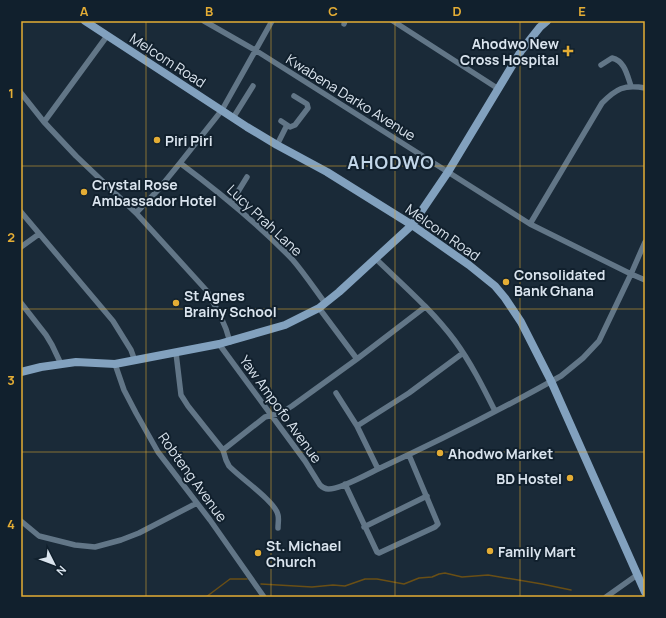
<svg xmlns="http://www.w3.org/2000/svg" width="666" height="618" viewBox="0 0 666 618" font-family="Manrope,sans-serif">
  <rect width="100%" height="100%" fill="#1a2a38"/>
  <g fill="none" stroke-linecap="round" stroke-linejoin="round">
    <path stroke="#6a4f15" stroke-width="1.5" d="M261 584 312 587 333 585 345 586 365 579H377L404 584 419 578 432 577 439 574 445 573 462 577 488 575 542 584 571 590
      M206 597 230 579H247"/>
    <path stroke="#627687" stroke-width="5.5" d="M204 21 255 50 530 224 631 274 645 280
      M393 21 497 88
      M344 24 345 21
      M601 65 612 58C625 61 627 75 631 86
      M21 93 44 122 76 156 136 213
      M233 118 253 86
      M281 121 290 127 295 125 308 108 307 104 294 96
      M44 122 107 36
      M277 145 287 125
      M180 163C219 192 258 224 292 259 304 273 314 288 325 303
      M231 203 247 177
      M21 212 113 321 131 350 135 361
      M530 224 602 103C616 89 624 84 645 88
      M21 247 39 234
      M376 259C403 285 433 311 455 341 471 363 483 387 495 411
      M21 303 46 335 52 345 61 364
      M319 308 357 359
      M230 342 226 329 220 315 207 291 136 213 158 190 180 163 222 110 272 21
      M219 344 305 461 320 485C322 487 325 489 328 489 338 490 366 475 376 470 439 441 500 410 561 376L583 358 599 341 631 274 645 242
      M176 353 181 395 188 406 223 450 265 417 281 413 292 406 357 359 425 307
      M115 364 124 390 136 413 158 452 210 520 264 597
      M336 393 357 426
      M223 450 226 460 229 466C239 477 276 502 278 515 279 519 278 523 278 528
      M378 469 357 426 409 393 463 353
      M345 484 377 552 379 553 435 527 438 524 409 455
      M21 521 39 536 75 545 95 547 121 540 139 533 197 503
      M364 527 427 496
      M606 597 637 575"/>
    <path stroke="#82a1be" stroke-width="8" d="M85 21 247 127 277 145 327 172 412 225 469 265 495 286 505 298 521 322 551 381 645 592
      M21 372 41 367 76 362 115 364 219 344 285 325 319 308 339 292 412 225 448 172 521 51 540 27 547 21"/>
  </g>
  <path fill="none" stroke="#e4ad35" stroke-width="1" stroke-opacity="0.55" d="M146 21V597M271 21V597M395 21V597M520 21V597M21 166H645M21 309H645M21 452H645"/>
  <g fill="#e4ad35" stroke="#11202d" stroke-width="1.5">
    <path d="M566 45h4v4h4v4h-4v4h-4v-4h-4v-4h4z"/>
    <circle cx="157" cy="140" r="4"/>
    <circle cx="84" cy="192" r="4"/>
    <circle cx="506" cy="282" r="4"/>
    <circle cx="176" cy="303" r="4"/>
    <circle cx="440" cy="453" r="4"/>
    <circle cx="570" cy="478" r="4"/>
    <circle cx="490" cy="551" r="4"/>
    <circle cx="258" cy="553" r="4"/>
  </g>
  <g text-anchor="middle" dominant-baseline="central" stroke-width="4" stroke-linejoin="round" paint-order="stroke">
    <g font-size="14" font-weight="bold" fill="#dae4ee" stroke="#11202d" text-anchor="start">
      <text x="559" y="43" text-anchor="end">Ahodwo New<tspan x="559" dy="16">Cross Hospital</tspan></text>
      <text x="165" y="140">Piri Piri</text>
      <text x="92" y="184">Crystal Rose<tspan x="92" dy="16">Ambassador Hotel</tspan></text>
      <text x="514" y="274">Consolidated<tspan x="514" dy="16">Bank Ghana</tspan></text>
      <text x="184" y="295">St Agnes<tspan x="184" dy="16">Brainy School</tspan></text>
      <text x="448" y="453">Ahodwo Market</text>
      <text x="562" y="478" text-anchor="end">BD Hostel</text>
      <text x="266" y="545">St. Michael<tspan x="266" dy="16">Church</tspan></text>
      <text x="498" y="551">Family Mart</text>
    </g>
    <g font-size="14" fill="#dae4ee" stroke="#11202d">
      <text transform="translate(168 60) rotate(33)">Melcom Road</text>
      <text transform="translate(351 97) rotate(32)">Kwabena Darko Avenue</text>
      <text transform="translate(265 220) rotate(43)">Lucy Prah Lane</text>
      <text transform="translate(443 232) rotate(35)">Melcom Road</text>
      <text transform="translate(281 409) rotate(54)">Yaw Ampofo Avenue</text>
      <text transform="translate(193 477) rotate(54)">Robteng Avenue</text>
    </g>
    <g font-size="18" font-weight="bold" letter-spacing="1" fill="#c2d6e8" stroke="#11202d">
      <text x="391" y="162">AHODWO</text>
    </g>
  </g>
  <rect width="666" height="618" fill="none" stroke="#11202d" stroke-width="44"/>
  <g transform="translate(54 564) rotate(132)" stroke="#11202d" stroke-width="3" paint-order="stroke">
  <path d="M0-3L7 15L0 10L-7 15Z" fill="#dae4ee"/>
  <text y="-6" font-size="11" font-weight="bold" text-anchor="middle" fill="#dae4ee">N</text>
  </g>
  <rect x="22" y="22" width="622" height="574" fill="none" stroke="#e4ad35" stroke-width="1.5"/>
  <g font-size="13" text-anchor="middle" font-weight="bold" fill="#e4ad35">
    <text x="84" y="16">A</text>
    <text x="209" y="16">B</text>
    <text x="333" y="16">C</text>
    <text x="457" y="16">D</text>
    <text x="582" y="16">E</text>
    <text x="11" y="98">1</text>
    <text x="11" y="242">2</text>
    <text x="11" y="385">3</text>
    <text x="11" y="529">4</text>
  </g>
</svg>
